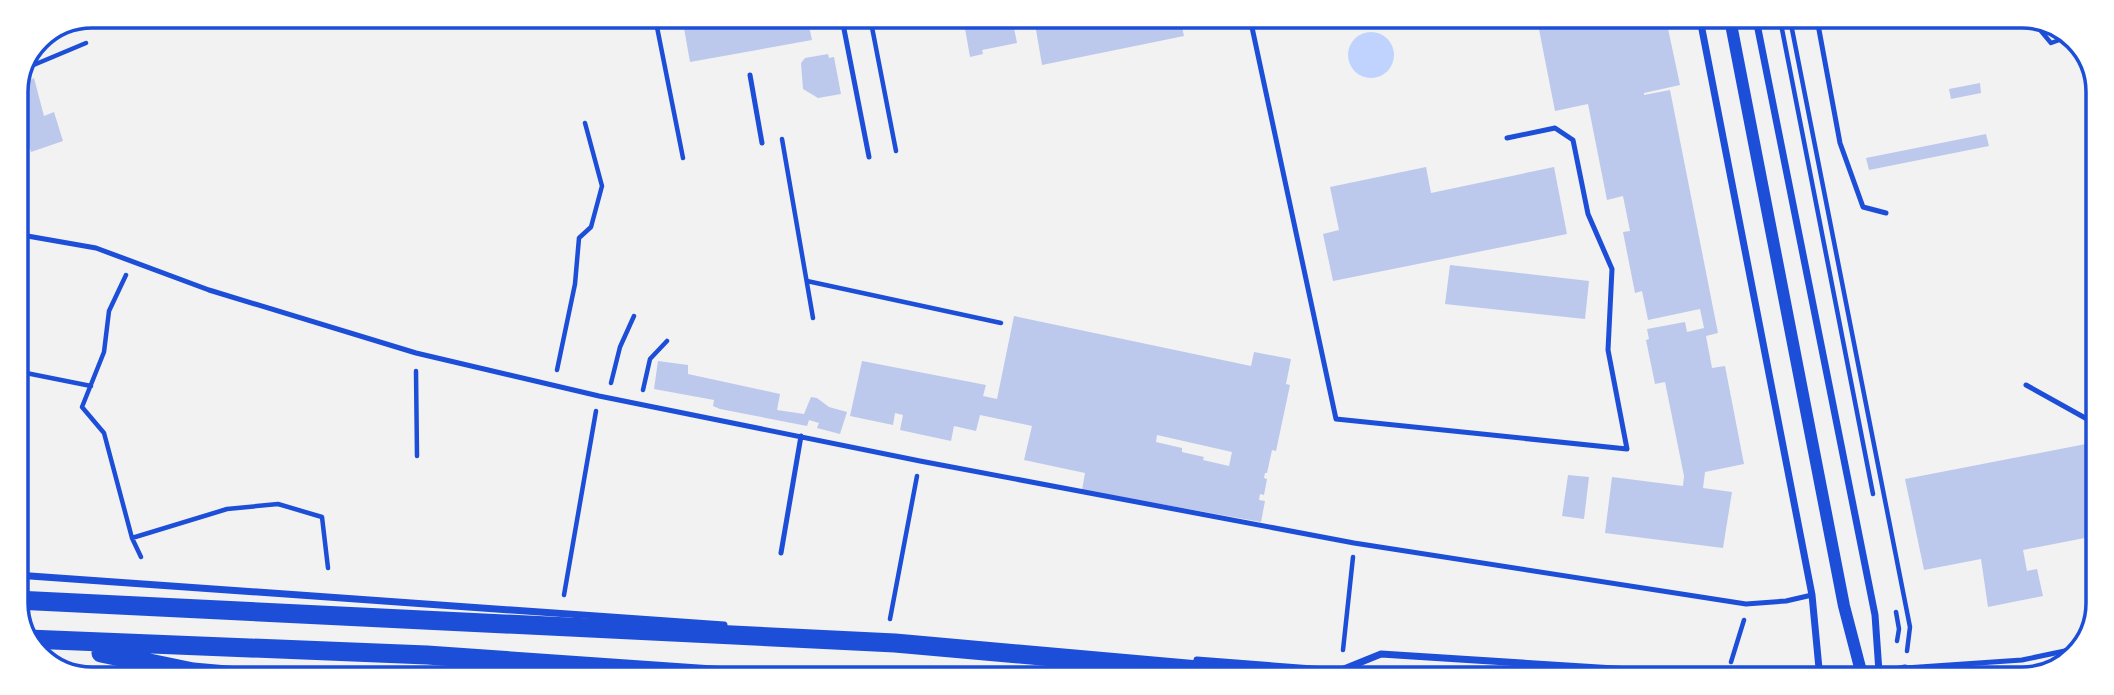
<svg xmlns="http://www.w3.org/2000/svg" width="2114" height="695" viewBox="0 0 2114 695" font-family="Rubik,sans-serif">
  <rect width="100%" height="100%" fill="#f2f2f2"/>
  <path fill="#bfd3fe" d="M1348 55a23 23 0 1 1 46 0a23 23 0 1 1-46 0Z"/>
  <path fill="#bdc9ec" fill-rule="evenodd" d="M682 17H807L812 40 690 62Z
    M963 17 1012 18 1017 43 982 50 983 54 970 57Z
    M1034 18H1180L1184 36 1042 65Z
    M1537 19H1666L1680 85 1644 93V95L1670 90 1718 333 1706 336 1712 368 1725 366 1744 464 1705 472 1703 488 1732 492 1723 548 1605 533 1612 477 1683 486 1684 476 1665 382 1655 384 1646 340 1649 339 1647 329 1685 322 1687 332 1704 328 1700 309 1648 320 1642 291 1635 293 1623 232 1630 231 1623 196 1607 200 1588 104 1555 111Z
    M828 54 829 58 834 57 841 94 818 98 803 89 801 63 805 58Z
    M34 78 44 116 54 112 63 141 31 152 21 122 19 123 16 114V87Z
    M1980 83 1981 93 1951 99 1949 89Z
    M16 119 29 152 16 156Z
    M1986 134 1989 146 1869 170 1866 158Z
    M1426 167 1431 193 1554 167 1567 234 1333 281 1323 234 1339 230 1330 187Z
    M1450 265 1589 281 1585 319 1445 304Z
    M1014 316 1251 366 1254 352 1291 359 1286 384 1290 385 1276 451 1272 450 1267 473H1265L1264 478 1267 479 1264 495 1260 494 1259 500 1265 501 1261 522 1082 490 1085 473 1024 460 1032 426 980 415 976 431 954 426 951 441 900 430 903 415 895 413 893 425 850 416 862 361 986 385 983 396 997 399ZM1157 435 1232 452 1229 466 1203 460 1204 457 1182 452V448L1156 442Z
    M658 361 688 365V374L780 394 777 410 804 414 811 397 817 398 829 407 847 412 840 434 817 428 819 423 809 420 807 426 720 409 713 406 714 400 654 389Z
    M2096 442 2095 536 2023 550 2027 571 2037 569 2043 596 1988 607 1981 559 1924 570 1905 479Z
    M1568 475 1589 477 1584 519 1562 516Z"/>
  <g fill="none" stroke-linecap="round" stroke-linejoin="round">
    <path stroke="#1d4ed8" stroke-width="4.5" d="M655 17 683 158
      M870 17 896 151
      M1780 19 1873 494
      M1790 19 1910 627 1907 651
      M2038 20 2041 31 2051 43 2065 38V33
      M24 69 86 43
      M16 104 20 117 16 119
      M782 139 813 318
      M126 275 109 311 104 352 82 407 104 433 132 538 141 557
      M807 281 1001 323
      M557 370 575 284 579 238 591 227 602 186 585 123
      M16 371 91 386
      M416 371 417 456
      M611 383 620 347 634 316
      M643 390 650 359 667 341
      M132 538 227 509 278 504 322 517 328 568
      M564 595 596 411
      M1896 612 1899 629 1897 641
      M890 619 917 476
      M1343 650 1353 557
      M1731 662 1744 620"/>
    <path stroke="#1d4ed8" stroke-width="5" d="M1250 18 1336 419 1627 449 1608 350 1612 269 1588 214 1573 140 1555 128 1507 138
      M1817 19 1840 143 1863 207 1886 213
      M844 29 869 157
      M750 75 762 143
      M16 234 96 248 209 290 416 353 599 396 920 461 1354 543 1746 604 1786 601 1812 595
      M2026 385 2096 424
      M781 553 801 436
      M1905 668 2022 660 2079 648"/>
    <path stroke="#1d4ed8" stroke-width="7" d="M1700 19 1812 595 1820 679
      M1756 19 1875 615 1879 672
      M16 575 724 625
      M1197 660 1339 671 1381 654 1725 676 1735 679
      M1339 671 1361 678
      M1850 679 1905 668"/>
    <path stroke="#1d4ed8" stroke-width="12" d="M1730 19 1844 606 1863 679
      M1408 678H1431"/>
    <path stroke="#1d4ed8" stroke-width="19" d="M16 600 895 643 1288 678
      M28 639 427 655 741 677
      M101 653 193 672 238 676"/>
  </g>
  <path d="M0 0H2114V695H0ZM92 28H2022A64 64 0 0 1 2086 92V603A64 64 0 0 1 2022 667H92A64 64 0 0 1 28 603V92A64 64 0 0 1 92 28Z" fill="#fff" fill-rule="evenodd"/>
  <path fill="none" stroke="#1d4ed8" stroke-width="3.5" d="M92 28H2022A64 64 0 0 1 2086 92V603A64 64 0 0 1 2022 667H92A64 64 0 0 1 28 603V92A64 64 0 0 1 92 28Z"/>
</svg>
